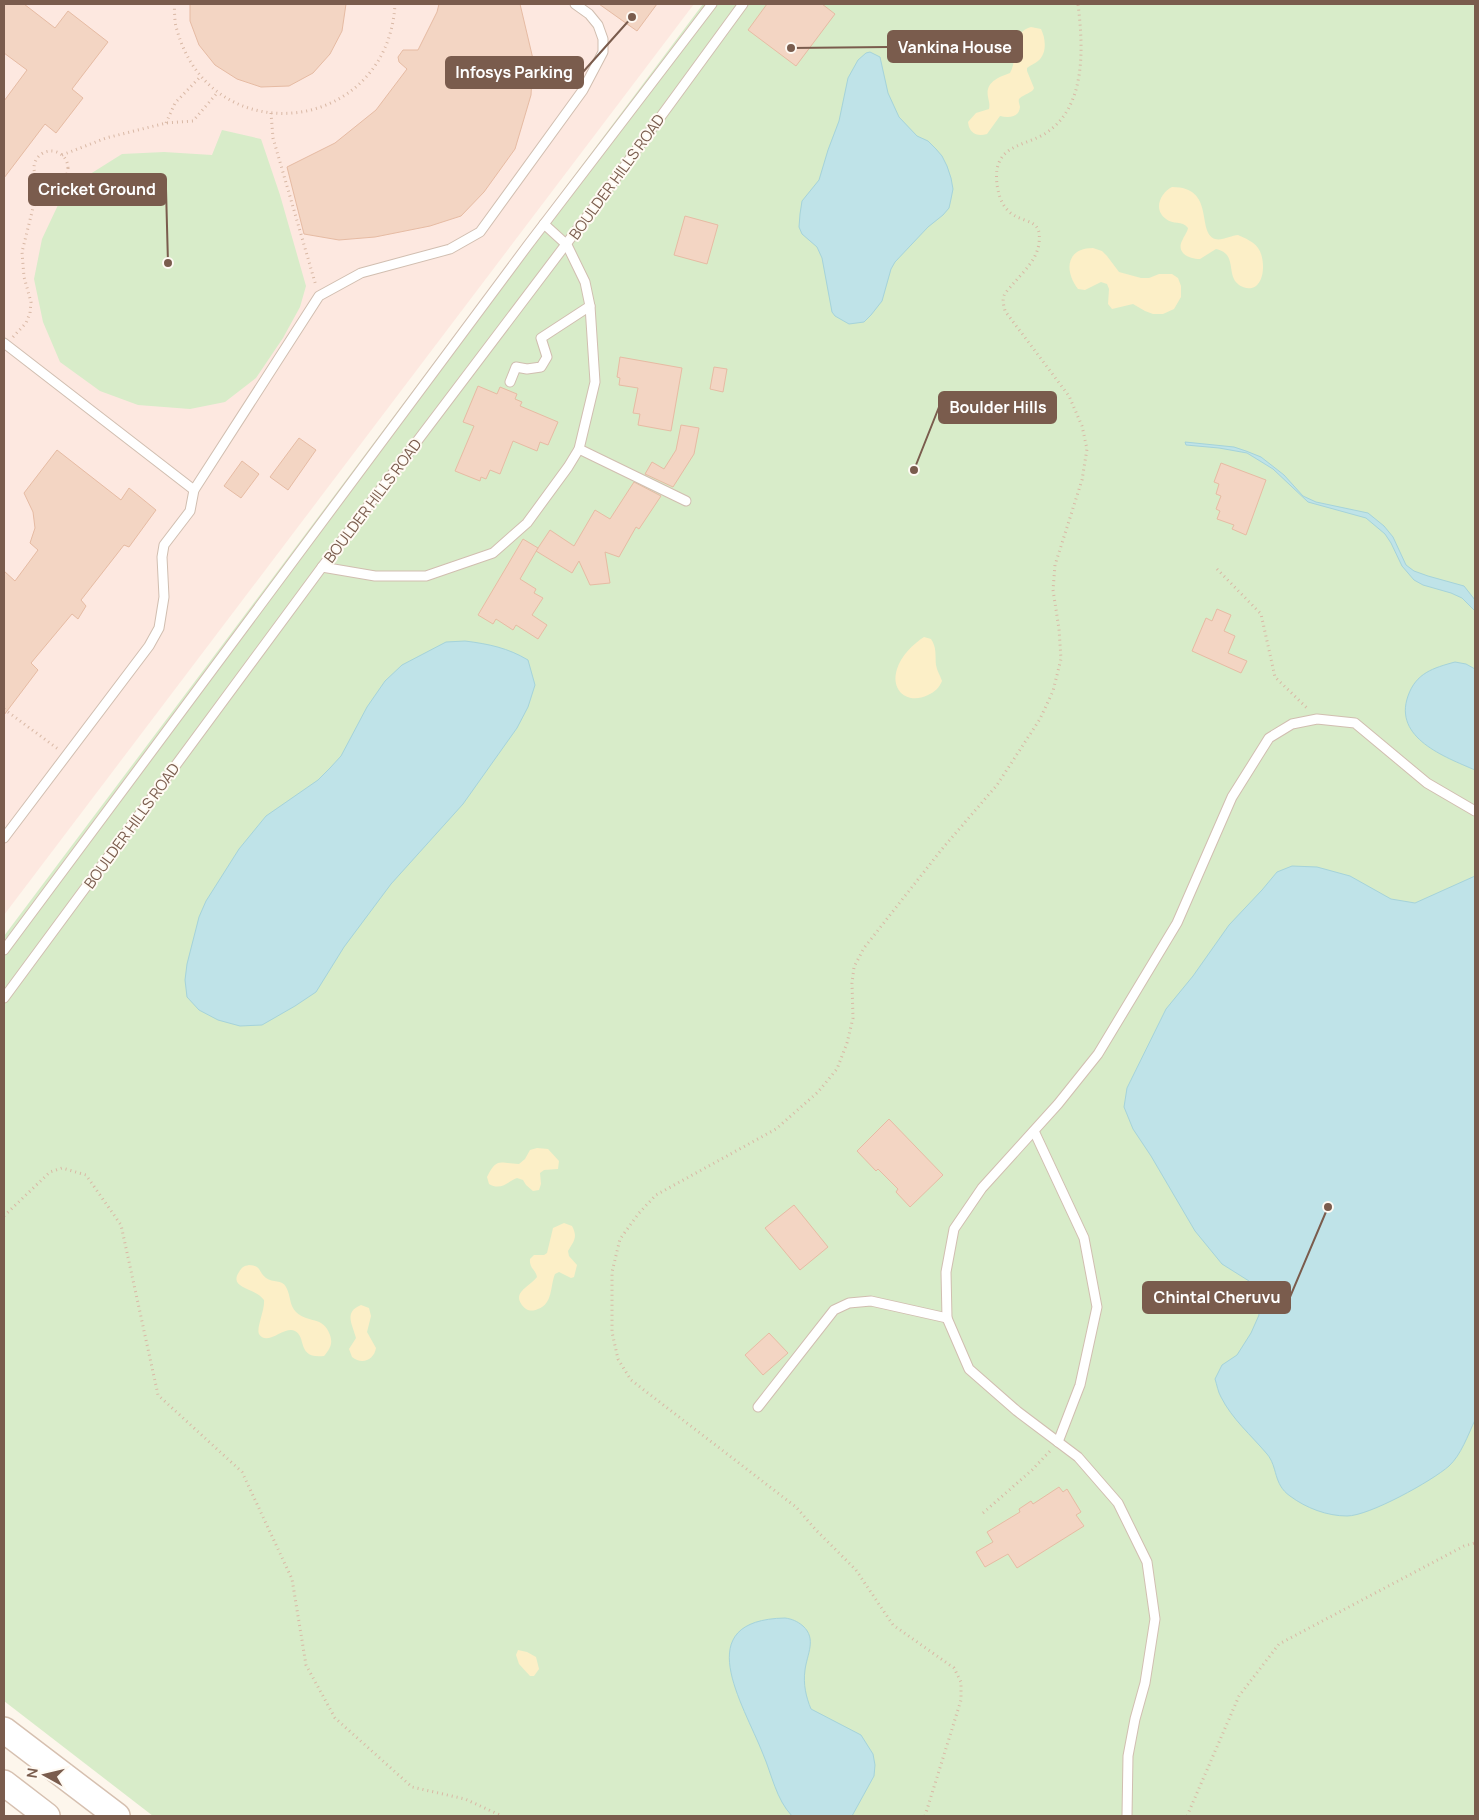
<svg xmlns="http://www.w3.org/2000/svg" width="1479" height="1820" viewBox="0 0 1479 1820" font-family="Manrope,sans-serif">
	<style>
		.commercial { fill: #fde8e0 }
		.green { fill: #d8ecc9 }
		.sand { fill: #fcefc7 }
		.water { fill: #bfe3e8; stroke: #a5d3da }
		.building { fill: #f3d5c3; stroke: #e6bba3 }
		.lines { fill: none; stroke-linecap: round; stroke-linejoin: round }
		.service-casing { stroke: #d1beb0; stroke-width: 11 }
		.secondary-casing { stroke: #d6c0b0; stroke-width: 28 }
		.path { stroke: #d9b8a5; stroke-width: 3; stroke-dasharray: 1 4; stroke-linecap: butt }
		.service { stroke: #fff; stroke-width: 9 }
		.secondary { stroke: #fff; stroke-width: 25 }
		.labels { text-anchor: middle; stroke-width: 4; stroke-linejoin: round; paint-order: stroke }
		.street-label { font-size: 15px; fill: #7a5c4d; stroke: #fffaf3 }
		.leader { fill: none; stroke: #7a5c4d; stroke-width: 2 }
		.callout-dot { fill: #7a5c4d; stroke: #fffaf3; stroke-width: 2 }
		.callout { fill: #7a5c4d; stroke: #7a5c4d; stroke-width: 2 }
		.callout-label { font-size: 16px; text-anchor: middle; font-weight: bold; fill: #fff }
	</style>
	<rect width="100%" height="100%" fill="#fdf6ec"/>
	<!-- commercial -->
	<polygon class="commercial" points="4,4 694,4 4,915"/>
	<!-- green -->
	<g class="green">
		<polygon points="703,4 1475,4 1475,1816 153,1816 4,1701 4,936"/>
		<polygon points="222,130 261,139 280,195 306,286 300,307 283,338 256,378 225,402 190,409 138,405 100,391 60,362 43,322 34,279 42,239 58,205 87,176 122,154 164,152 212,155"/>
	</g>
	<!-- sand -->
	<g class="sand">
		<path d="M1031,27L1041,29C1046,39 1047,54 1038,61C1034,64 1031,65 1027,68V71L1034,88L1033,90C1030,93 1021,96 1019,99C1018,102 1020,105 1020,107C1019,118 1008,118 1000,116L987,134C977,137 969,133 968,122L976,113L989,109C990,104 989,102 988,97C985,82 999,77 1010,73C1019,58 1009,33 1031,27Z"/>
		<path d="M1172,187C1216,187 1196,232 1215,239C1222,241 1232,235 1238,235C1245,238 1254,242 1258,248C1267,260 1265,295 1243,287C1223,279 1240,254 1216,249L1200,259C1188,259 1175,252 1183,239C1185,234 1187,233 1188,228C1182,220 1173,225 1166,219C1153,210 1160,193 1172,187Z"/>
		<path d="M1093,248L1102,251L1107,256L1119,272L1141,278H1149L1159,274H1172L1178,278L1181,286V297L1174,309L1163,314H1153L1145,311L1133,304L1112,309L1108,304L1109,289L1107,284L1101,282L1085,290L1078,289C1064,271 1066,248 1093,248Z"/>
		<path d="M924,637L931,639C937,648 935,655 936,665C937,671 940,675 942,681C939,688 935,692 928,695C908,705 890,691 897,669C901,656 913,644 924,637Z"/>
		<path d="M537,1148L548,1149L559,1161L558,1169L544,1170L540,1173L541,1184L539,1190L533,1191L526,1185L523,1180L517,1178C507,1182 501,1191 489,1184L487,1177C497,1156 501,1164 519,1164L525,1159L530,1150Z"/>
		<path d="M564,1223L572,1226C578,1237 574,1241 568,1251L569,1256L577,1265L574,1277L571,1278L559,1272L555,1274C550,1286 553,1304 538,1309C533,1311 530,1311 526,1309C508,1293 530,1287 537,1277C536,1270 529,1268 530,1259L534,1255H544L547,1253L553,1228Z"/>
		<path d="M249,1265C262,1266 258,1272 266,1278C273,1283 282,1279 286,1287C291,1296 289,1305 296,1312C308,1324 323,1315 330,1335C333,1344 330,1349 324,1356C296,1359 307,1337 295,1331C285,1325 267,1347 259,1334C256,1328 265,1310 264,1300C255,1287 228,1289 239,1272C242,1267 244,1266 249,1265Z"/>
		<path d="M361,1305L369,1308L371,1316L367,1332L376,1348C374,1360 362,1365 352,1357L349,1349L356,1338C353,1325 343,1312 361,1305Z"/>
		<polygon points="518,1650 527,1652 536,1657 539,1669 534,1676 530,1676 519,1664 516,1655"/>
	</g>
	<!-- water -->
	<g class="water">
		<polygon points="870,52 880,57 888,93 899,117 917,136 928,141 936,149 942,156 947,166 951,178 953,189 951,199 949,208 943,215 928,227 895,262 891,269 882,301 871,315 864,322 849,324 835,316 832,312 822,258 817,247 802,234 799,227 800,214 802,201 819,180 828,150 839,121 848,78 858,60 866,53"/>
		<polygon points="1185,442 1234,447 1246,451 1261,457 1284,475 1303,496 1316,502 1368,513 1384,526 1393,537 1406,565 1414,571 1428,576 1464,586 1475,600 1475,611 1462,598 1451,593 1423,585 1414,580 1402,566 1391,543 1385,534 1366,518 1308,502 1273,469 1247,453 1219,448 1186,445"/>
		<path d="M465,641C489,644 508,648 528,660L535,685L528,707L517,728L463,804L391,884L344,947L316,992L295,1006L262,1025L240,1026L218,1020L199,1010L187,997L185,980L187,964L199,917L206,901L239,849L266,816L318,780L330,768L341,756L367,707L385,681L402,665L446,642Z"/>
		<path d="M1455,662L1466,664L1475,669V770C1445,757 1393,738 1408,696C1416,673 1433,668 1455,662Z"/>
		<path d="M1292,866L1317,867L1350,876L1391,899L1415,903L1475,876V1420C1468,1435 1461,1455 1449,1466C1432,1481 1369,1516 1347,1516C1327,1516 1306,1508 1290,1496C1273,1484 1278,1467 1267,1454C1251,1435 1232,1419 1221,1397C1218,1392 1217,1385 1215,1379L1222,1365L1237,1355L1251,1333L1259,1315L1256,1294L1249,1281L1222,1264L1195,1231L1151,1156L1133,1129L1124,1107L1127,1088L1166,1009L1193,976L1229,925L1262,890L1277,872Z"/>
		<path d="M785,1618C792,1619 797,1621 803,1626C817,1639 807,1654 805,1670C803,1684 806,1697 811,1709L861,1735L873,1754L875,1765L874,1776L852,1816H792C776,1799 772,1775 763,1754C743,1703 688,1620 785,1618Z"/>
	</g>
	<!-- building -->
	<g class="building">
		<polygon points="4,4 24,4 55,28 68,11 108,42 72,89 83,98 56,133 45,124 4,178 4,101 27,70 4,53"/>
		<polygon points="190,4 346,4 342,31 330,54 313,73 289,86 261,87 237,79 215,65 199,45 190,21"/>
		<polygon points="439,4 520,4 533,59 531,95 515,149 484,192 461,216 430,226 375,237 339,240 304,234 287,167 335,143 376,110 407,69 399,62 398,57 403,50 418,50 437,12"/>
		<polygon points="599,4 657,4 637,31"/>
		<polygon points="767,4 822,4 835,14 796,66 748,30"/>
		<polygon points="685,216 718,225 707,264 674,255"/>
		<polygon points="620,357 682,368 671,431 638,425 640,414 633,413 638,388 619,385 620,378 617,377"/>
		<polygon points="714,367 727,369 723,392 710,389"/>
		<polygon points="478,386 497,394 500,387 517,394 515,399 522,402 520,406 558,422 548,445 540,442 537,451 513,441 500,474 490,470 486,479 481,477 480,481 455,471 474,426 463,422"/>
		<polygon points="681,425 699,428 694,454 673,487 645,474 652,462 664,469 676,450"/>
		<polygon points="299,438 316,450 288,490 270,477"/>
		<polygon points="57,450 121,500 129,488 156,510 129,547 124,545 81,600 86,606 78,619 72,614 31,663 38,670 4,715 4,571 15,581 38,550 30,543 35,528 33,512 24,493"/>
		<polygon points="242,461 259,474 241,498 224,486"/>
		<polygon points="1221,463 1266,480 1246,535 1232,529 1234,525 1217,519 1220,511 1216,509 1221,496 1216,494 1219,484 1214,482"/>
		<polygon points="634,482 661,496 639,529 636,527 619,557 605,552 610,583 590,585 579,561 572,573 536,551 550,530 574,546 595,510 610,519"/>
		<polygon points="523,539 538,548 520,579 536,589 534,593 543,598 532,615 547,625 538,639 516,625 513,630 496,619 493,624 478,615"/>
		<polygon points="1217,609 1231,615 1224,631 1235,636 1228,653 1247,661 1241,673 1192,651 1206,618 1212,621"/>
		<polygon points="889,1119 943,1175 910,1207 896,1192 898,1189 878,1169 876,1171 857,1151"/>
		<polygon points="794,1205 828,1247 800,1270 765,1228"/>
		<polygon points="769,1333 788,1353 763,1375 745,1355"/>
		<polygon points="1059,1487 1063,1492 1067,1489 1081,1512 1076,1515 1084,1526 1017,1568 1008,1554 985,1567 976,1552 993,1542 987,1532 1020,1512 1019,1509 1031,1501 1033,1504"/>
	</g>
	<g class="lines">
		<!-- service casing -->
		<g class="service-casing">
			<g id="service">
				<polyline points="4,343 194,490"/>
				<polyline points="510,382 516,367 527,369 541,367 547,357 541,338 590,306"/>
				<polyline points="579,449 686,501"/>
				<polyline points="322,567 375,576 426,576 493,553 527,523 568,467 579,449 595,382 590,306 585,282 567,245 544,224"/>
				<polyline points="4,838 149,646 159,628 164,597 162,557 164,545 190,511 194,490 319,296 361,273 450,249 480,232 583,90 603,52 603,39 598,25 589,14 575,4"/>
				<polyline points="4,950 528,245 712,4"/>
				<polyline points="4,998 322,567 610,186 743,4"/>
				<polyline points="1034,1131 1084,1238 1097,1307 1080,1385 1058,1442"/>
				<polyline points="758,1407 834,1310 849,1303 871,1301 947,1318"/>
				<polyline points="1127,1816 1128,1756 1135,1719 1145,1683 1155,1619 1147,1562 1118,1503 1078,1457 1017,1411 969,1369 947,1318 946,1272 954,1229 982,1188 1058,1104 1098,1054 1177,923 1232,797 1269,738 1292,724 1317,719 1355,723 1427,783 1475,811"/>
			</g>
		</g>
		<!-- secondary casing -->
		<g class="secondary-casing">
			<g id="secondary">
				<polyline points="4,1730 117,1816"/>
				<polyline points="4,1783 47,1816"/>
			</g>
		</g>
		<!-- path -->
		<g class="path">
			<path d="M174,4C175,12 174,22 177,30C212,155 388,134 395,4"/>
			<polyline points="271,113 273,138 316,286"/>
			<polyline points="166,123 175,103 201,76"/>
			<circle cx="51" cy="168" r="17"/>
			<polyline points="62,155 106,138 166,123 193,121 218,92"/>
			<polyline points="13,337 26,323 30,313 31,302 24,277 22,252 33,208 44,183"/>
			<polyline points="1217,569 1261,614 1275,677 1308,709"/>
			<polyline points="4,709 58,749"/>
			<polyline points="4,1216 50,1172 62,1168 86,1175 121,1225 158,1395 242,1472 292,1579 306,1665 335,1718 412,1787 465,1799 502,1816"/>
			<polyline points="983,1513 1032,1470 1050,1451"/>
			<path d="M925,1816L961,1700V1682L954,1668L893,1625L856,1570L816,1530L796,1507L631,1380L618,1359L612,1332V1272L620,1239L639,1213L656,1195L776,1129L818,1092L837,1069L847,1043L853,1018L852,983L854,967L864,948L942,849L997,785L1040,719L1053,691L1061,659L1059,629L1053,590L1055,565L1082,480L1087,449L1082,426L1069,396L1005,311C1004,306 1002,301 1004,296C1005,292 1010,288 1013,284C1023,272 1037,260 1039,243C1042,219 1027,224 1012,214C999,205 995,184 997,169C1002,144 1028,145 1046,133C1087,106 1083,46 1078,4"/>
			<polyline points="1187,1816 1239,1696 1279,1644 1464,1546 1475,1543"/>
		</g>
		<!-- service -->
		<use href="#service" class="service"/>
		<!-- secondary -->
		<use href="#secondary" class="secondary"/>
	</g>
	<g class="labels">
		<!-- street labels -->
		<g class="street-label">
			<text transform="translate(617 177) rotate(-54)" y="5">BOULDER HILLS ROAD</text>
			<text transform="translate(373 501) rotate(-53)" y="5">BOULDER HILLS ROAD</text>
			<text transform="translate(132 826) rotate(-54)" y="5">BOULDER HILLS ROAD</text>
		</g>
	</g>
	<!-- callouts -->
	<path class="leader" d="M791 48L888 47M632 17L583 72M168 263L166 189M914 470L939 407M1328 1207L1290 1297"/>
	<g class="callout-dot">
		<circle cx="791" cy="48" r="5"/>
		<circle cx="632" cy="17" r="5"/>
		<circle cx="168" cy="263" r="5"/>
		<circle cx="914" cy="470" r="5"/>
		<circle cx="1328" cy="1207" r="5"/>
	</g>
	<g class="callout">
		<rect x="888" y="31" width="134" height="31" rx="5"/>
		<rect x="446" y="57" width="137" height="31" rx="5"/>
		<rect x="29" y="174" width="137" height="31" rx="5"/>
		<rect x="939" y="392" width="117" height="31" rx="5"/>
		<rect x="1143" y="1282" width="147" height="31" rx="5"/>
	</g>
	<g class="callout-label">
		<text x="955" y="53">Vankina House</text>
		<text x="514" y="78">Infosys Parking</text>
		<text x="97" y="195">Cricket Ground</text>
		<text x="998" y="413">Boulder Hills</text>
		<text x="1217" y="1303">Chintal Cheruvu</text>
	</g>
	<!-- border -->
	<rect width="1479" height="1820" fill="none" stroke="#7a5c4d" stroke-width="10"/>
	<!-- north arrow -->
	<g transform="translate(45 1775) rotate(278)" stroke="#fffaf3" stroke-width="4" paint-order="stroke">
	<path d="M0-4L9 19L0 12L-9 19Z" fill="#7a5c4d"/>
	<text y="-8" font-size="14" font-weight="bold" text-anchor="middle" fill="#7a5c4d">N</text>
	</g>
</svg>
